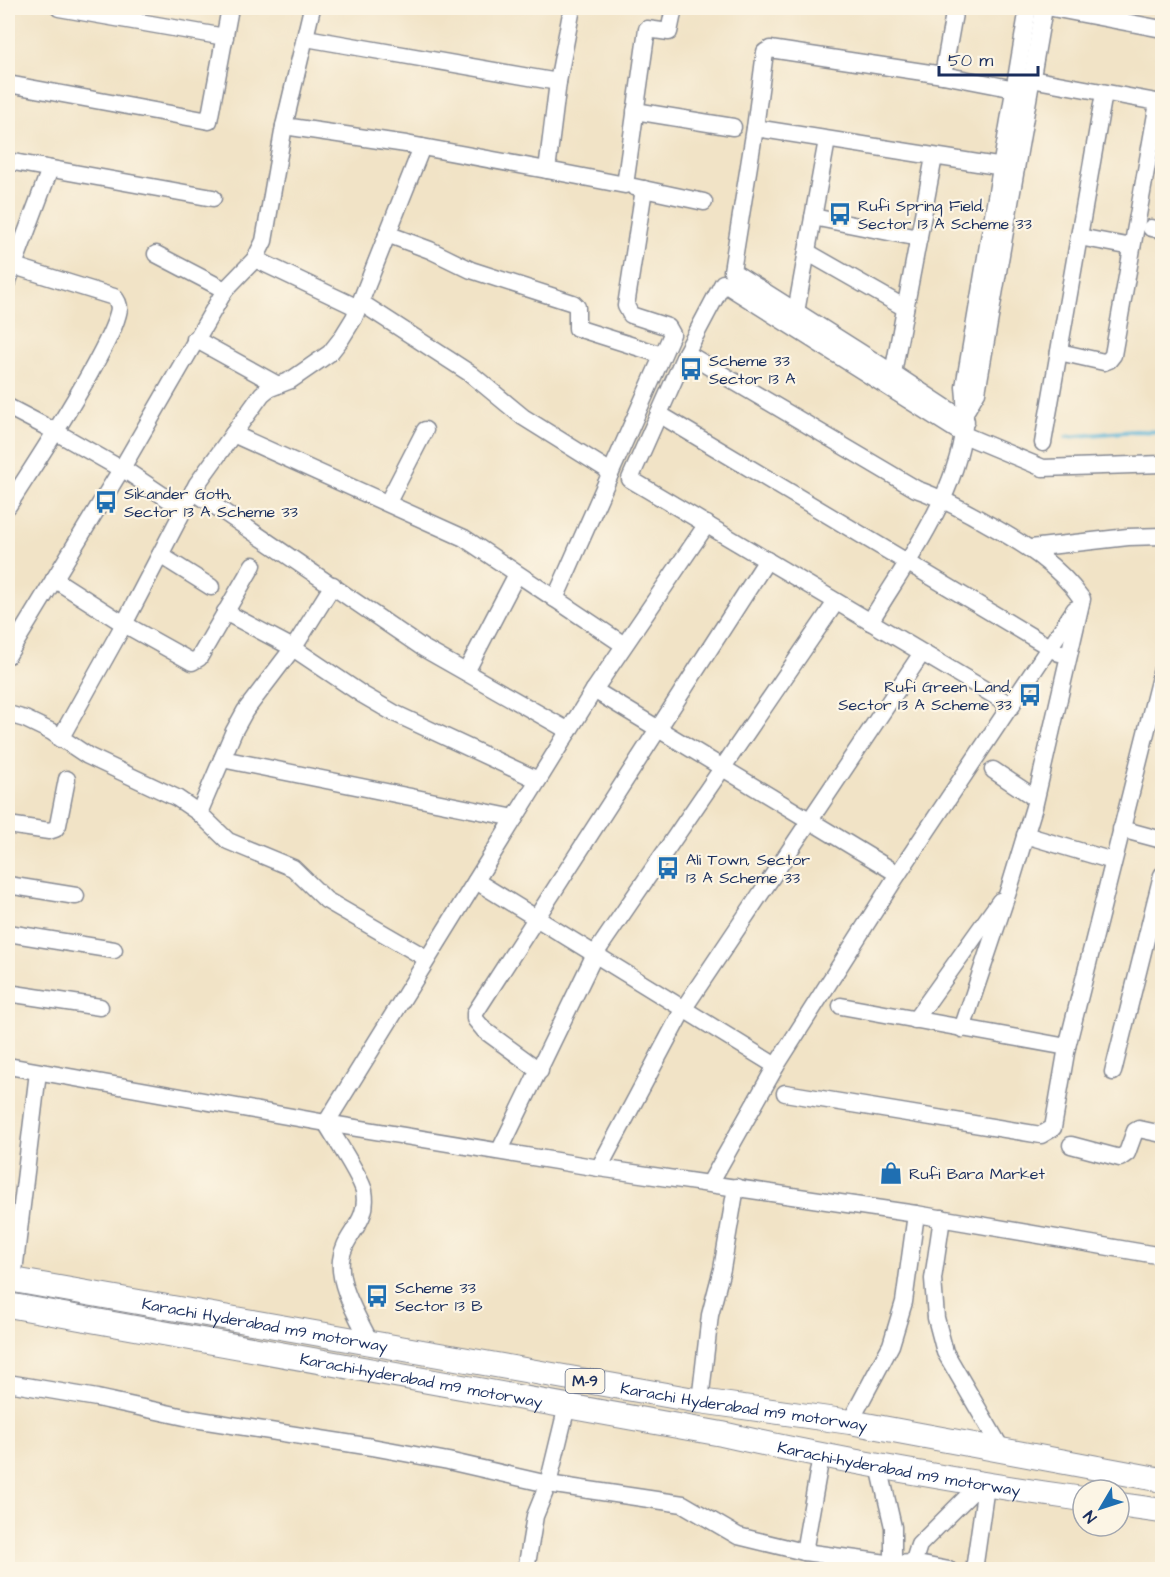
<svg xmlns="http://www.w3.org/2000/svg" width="1170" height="1577" viewBox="0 0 1170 1577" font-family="'Architects Daughter',sans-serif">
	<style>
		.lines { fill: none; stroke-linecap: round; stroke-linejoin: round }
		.stream { stroke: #59b4d7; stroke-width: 4 }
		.minor-casing { stroke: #868992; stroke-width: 19 }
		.highway-casing { stroke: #868992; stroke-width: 26 }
		.minor { stroke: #fff; stroke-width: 16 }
		.highway { stroke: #fff; stroke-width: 24 }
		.labels { text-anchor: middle; stroke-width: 4.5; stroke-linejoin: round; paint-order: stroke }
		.shield { fill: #fcf5e5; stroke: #5e6a86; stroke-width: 1.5 }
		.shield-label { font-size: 15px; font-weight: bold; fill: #1b2f5e }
		.poi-label { font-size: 16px; fill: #1b2f5e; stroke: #fcf5e5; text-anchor: start }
		.street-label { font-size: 16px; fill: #1b2f5e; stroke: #fcf5e5 }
	</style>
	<rect width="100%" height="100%" fill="#fcf5e5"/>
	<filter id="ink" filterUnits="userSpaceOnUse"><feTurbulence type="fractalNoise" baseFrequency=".0167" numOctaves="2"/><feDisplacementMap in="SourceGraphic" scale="12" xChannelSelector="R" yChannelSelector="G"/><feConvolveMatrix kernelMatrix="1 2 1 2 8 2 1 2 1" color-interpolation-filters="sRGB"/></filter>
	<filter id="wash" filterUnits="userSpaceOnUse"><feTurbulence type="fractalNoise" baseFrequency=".008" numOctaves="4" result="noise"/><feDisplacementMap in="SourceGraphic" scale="24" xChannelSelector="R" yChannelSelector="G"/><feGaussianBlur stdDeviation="1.35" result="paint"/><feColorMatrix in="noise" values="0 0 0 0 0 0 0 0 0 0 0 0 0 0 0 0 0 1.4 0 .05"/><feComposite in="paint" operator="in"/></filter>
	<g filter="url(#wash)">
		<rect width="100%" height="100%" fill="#f1e3c6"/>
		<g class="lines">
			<!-- stream -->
			<polyline class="stream" points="1066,437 1135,431 1162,432"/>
		</g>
	</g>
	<g filter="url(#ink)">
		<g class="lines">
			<!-- minor casing -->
			<g class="minor-casing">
				<g id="minor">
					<polyline points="59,8 225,37"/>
					<polyline points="312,8 284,126 406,144 547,170 558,82 572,8"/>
					<polyline points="1052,8 1162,29"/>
					<polyline points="306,38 558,82"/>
					<polyline points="943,75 955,8"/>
					<polyline points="1031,79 1162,103"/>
					<polyline points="8,84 209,121 230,8"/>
					<polyline points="635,111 733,127"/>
					<polyline points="755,128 765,52 770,49 943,75 1025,91"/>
					<polyline points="934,157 893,373 732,271 755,128 1016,169"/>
					<polyline points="8,161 213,198"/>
					<polyline points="547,170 625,185 647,29 669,32 674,8"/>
					<polyline points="634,187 704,202"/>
					<polyline points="813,217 919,238"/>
					<polyline points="1151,228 1162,230"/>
					<polyline points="387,234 430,250 471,270 573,303 577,307 577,328 662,355"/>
					<polyline points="1079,237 1132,247"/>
					<polyline points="807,252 905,308"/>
					<polyline points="156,254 225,290"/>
					<polyline points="255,259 358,308"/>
					<polyline points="8,281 50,169"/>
					<polyline points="360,302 471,374 523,417 611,472"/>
					<polyline points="796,312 827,140"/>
					<polyline points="195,339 278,385"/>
					<polyline points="1059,352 1104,362 1109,360 1113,355 1158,103"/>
					<path d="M686,353L916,489C942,498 964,510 988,524C1024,544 1057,564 1082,599L1034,807L1010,886L962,1029"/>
					<polyline points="893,373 966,421"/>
					<polyline points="8,407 56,432 121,469"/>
					<polyline points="967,409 977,392 1044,8"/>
					<polyline points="659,414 1059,653"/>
					<polyline points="233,434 464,538 624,645"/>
					<polyline points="1043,443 1104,93"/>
					<polyline points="122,468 183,509"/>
					<polyline points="193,491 423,648 569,731"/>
					<polyline points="388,502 425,430"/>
					<path d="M8,506C38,459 69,413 95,364C103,349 116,326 119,309C119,304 118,301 114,297L14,266"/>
					<polyline points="1031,548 1128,537 1162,536"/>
					<polyline points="160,555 211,587"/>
					<polyline points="54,579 124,624 192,662 199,658 253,565"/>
					<polyline points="555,599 672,334 668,327 631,315 626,306 644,189"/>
					<polyline points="225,612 293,648 363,695 394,713 538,780"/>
					<path d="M870,622C912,552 975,473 964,387L1028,8"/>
					<polyline points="8,655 122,468 225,290 255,259 264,241 284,126"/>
					<polyline points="466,672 517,574"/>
					<polyline points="594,690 898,874"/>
					<polyline points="1012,706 630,479 686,353 723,283 964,435 1043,468 1162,464"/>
					<polyline points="8,714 25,719 52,732 88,756 177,798 199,813 228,841 293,868 326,900 426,958"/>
					<polyline points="60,739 124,624 197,484 262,394 268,389 291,380 330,353 341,339 354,318 422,147"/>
					<polyline points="222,759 515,818"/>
					<polyline points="993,770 1035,798"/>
					<polyline points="199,813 234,731 245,711 296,644 333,585"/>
					<polyline points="8,825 49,831 55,829 58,825 67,779"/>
					<polyline points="1121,829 1162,840"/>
					<polyline points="1025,835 1113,861"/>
					<polyline points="476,881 776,1066"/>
					<polyline points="8,885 76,896"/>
					<polyline points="8,933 114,950"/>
					<polyline points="8,993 100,1007"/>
					<polyline points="841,1006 1067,1047"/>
					<polyline points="915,1020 1000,901"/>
					<polyline points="8,1066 326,1123 599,1168 916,1214 1162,1256"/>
					<polyline points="540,1071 484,1030 475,1019 475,1013 767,560"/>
					<polyline points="1113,1072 1162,875"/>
					<polyline points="785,1093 1041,1135 1053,1128 1067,1047 1162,669"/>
					<polyline points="1071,1145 1120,1158 1127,1153 1135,1131 1139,1129 1162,1134"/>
					<polyline points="500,1150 595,954 836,602"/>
					<polyline points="599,1168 684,1008 922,653"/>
					<polyline points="710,1183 776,1066 898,874 1075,609"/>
					<polyline points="942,1218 933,1279 936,1318 945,1352 1002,1450"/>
					<polyline points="13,1280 38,1072"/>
					<path d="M370,1342C359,1319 338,1286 341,1260C344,1233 370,1223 364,1191C361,1177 335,1138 326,1123L594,690L707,524"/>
					<polyline points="8,1383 97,1398 194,1419 372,1447 448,1461 548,1484 683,1504 738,1536 804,1552 894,1564 912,1563 949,1570"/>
					<polyline points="700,1401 710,1315 722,1269 736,1187"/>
					<polyline points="850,1422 891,1345 904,1302 916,1214"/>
					<polyline points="879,1466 893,1527 893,1570"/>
					<polyline points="804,1552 821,1456"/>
					<polyline points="526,1570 535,1516 548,1484 567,1406"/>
					<polyline points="911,1570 919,1545 979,1485"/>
					<polyline points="974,1570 986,1486"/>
				</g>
			</g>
			<!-- highway casing -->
			<g class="highway-casing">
				<g id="highway">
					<path id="s1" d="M8,1279L700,1401L850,1422L1162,1480"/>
					<path id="s2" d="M8,1305L722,1434C841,1461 962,1482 1083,1499"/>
					<polyline points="1119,1505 1162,1511"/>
				</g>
			</g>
			<!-- minor -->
			<use href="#minor" class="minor"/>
			<!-- highway -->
			<use href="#highway" class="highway"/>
		</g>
	</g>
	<!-- icons -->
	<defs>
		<g id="bus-bare" transform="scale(1.8)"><path d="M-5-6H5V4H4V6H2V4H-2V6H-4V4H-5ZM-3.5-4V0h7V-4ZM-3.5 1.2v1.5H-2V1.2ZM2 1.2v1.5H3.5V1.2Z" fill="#1f6fb2" stroke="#fcf5e5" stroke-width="2.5" paint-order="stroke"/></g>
		<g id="shop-bare" transform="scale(1.8)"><path d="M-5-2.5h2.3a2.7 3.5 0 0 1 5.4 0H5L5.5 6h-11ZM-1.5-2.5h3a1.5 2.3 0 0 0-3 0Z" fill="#1f6fb2" stroke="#fcf5e5" stroke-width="2.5" paint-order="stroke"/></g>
	</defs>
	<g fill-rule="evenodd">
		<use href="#bus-bare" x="840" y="214"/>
		<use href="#bus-bare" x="691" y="369"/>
		<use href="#bus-bare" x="106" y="502"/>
		<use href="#bus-bare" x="1030" y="695"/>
		<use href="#bus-bare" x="668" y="868"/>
		<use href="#shop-bare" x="891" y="1173"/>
		<use href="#bus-bare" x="377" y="1296"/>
	</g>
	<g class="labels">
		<!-- shield labels -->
		<rect class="shield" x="565.5" y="1369" width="39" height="24" rx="4.5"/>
		<g class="shield-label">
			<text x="585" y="1386">M-9</text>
		</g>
		<!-- poi labels -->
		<g class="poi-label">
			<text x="858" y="211">Rufi Spring Field,<tspan x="858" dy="18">Sector 13 A Scheme 33</tspan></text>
			<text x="709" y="366">Scheme 33<tspan x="709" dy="18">Sector 13 A</tspan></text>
			<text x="124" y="499">Sikander Goth,<tspan x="124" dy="18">Sector 13 A Scheme 33</tspan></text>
			<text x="1012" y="692" text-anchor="end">Rufi Green Land,<tspan x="1012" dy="18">Sector 13 A Scheme 33</tspan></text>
			<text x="686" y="865">Ali Town, Sector<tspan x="686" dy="18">13 A Scheme 33</tspan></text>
			<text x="909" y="1179">Rufi Bara Market</text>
			<text x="395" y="1293">Scheme 33<tspan x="395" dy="18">Sector 13 B</tspan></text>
		</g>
		<!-- street labels -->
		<g class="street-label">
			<text dy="6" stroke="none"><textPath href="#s1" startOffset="261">Karachi Hyderabad m9 motorway</textPath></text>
			<text dy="6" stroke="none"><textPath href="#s2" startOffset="420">Karachi-hyderabad m9 motorway</textPath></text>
			<text dy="6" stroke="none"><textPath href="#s1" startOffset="747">Karachi Hyderabad m9 motorway</textPath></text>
			<text dy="6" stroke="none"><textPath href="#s2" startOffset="906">Karachi-hyderabad m9 motorway</textPath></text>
		</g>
	</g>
	<!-- margin -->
	<rect width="1170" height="1577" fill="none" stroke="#fcf5e5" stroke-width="30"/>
	<!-- north arrow -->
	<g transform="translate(1101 1508) rotate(231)"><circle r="28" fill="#fcf5e5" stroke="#a2a6af" stroke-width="1.5"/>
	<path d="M0-4.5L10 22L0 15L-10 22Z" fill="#1f6fb2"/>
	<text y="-9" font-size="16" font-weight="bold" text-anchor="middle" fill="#1b2f5e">N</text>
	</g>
	<!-- scale -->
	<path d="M939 66v9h99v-9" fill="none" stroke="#1b2f5e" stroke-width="3"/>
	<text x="948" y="66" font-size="18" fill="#1b2f5e" stroke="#fcf5e5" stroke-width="4.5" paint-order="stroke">50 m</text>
</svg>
